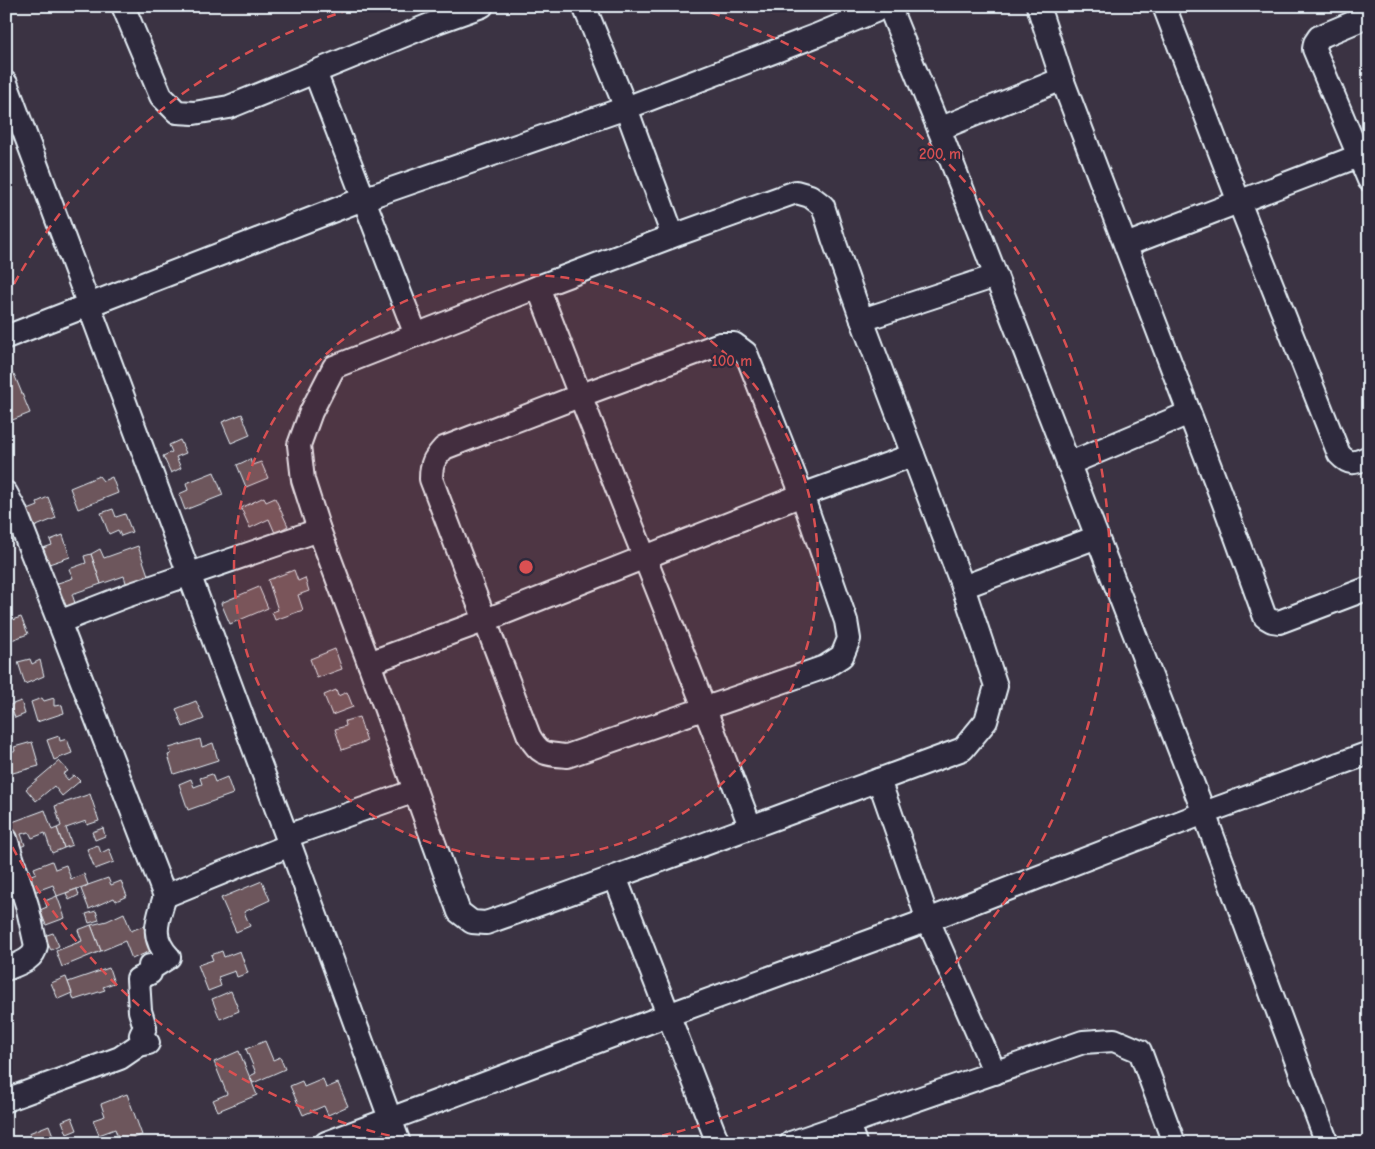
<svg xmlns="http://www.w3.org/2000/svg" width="1375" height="1149" viewBox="0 0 1375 1149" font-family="'Comic Neue',sans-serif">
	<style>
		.building { fill: #6d575c; stroke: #e8f1f8 }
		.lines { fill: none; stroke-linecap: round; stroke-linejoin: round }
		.minor-casing { stroke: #e8f1f8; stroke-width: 26 }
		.minor { stroke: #2f2a3d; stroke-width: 22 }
		.ring { fill: none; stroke: #da5052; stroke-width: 2.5; stroke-dasharray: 9 6 }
		.centre { fill: #da5052; stroke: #2f2a3d; stroke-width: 2.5 }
		.ring-label { font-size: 15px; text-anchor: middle; font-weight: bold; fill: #da5052; stroke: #2f2a3d; stroke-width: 4.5; stroke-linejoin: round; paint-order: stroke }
	</style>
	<rect width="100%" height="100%" fill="#3b3343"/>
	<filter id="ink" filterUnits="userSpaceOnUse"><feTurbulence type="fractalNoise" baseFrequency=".02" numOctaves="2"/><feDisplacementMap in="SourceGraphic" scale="10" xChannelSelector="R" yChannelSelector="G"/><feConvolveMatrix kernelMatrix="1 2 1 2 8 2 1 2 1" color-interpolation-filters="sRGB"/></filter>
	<g filter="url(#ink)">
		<!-- building -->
		<g class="building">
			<polygon points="14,374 30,413 10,421 6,412 6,377"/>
			<polygon points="242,414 250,435 231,443 222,422"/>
			<polygon points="180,440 186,453 176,457 181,468 171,473 163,456 172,452 169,445"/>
			<polygon points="250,459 252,465 261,462 268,478 246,487 237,465"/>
			<polygon points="214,472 223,495 185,510 179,494 188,490 186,483"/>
			<polygon points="99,476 103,481 112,477 118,493 78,509 70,488"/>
			<polygon points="48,497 56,518 34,527 28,510 38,506 37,502"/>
			<polygon points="264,497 266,502 275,498 288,526 275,533 269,519 250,528 241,508"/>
			<polygon points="113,509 116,517 125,514 132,532 121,536 118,530 109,534 101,513"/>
			<polygon points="63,535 70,557 49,564 43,548 52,545 50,540"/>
			<polygon points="138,546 150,581 128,589 124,576 101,584 91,554 100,549 104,558"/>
			<polygon points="91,554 101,584 72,594 77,609 66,613 55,584 73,578 69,569 86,563 84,556"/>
			<polygon points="294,570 298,581 305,578 309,591 298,595 303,610 275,620 272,612 278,610 268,580"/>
			<polygon points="259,587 268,608 230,624 221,603"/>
			<polygon points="21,617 28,634 6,642 6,619 9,618 12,620"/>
			<polygon points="335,649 342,669 317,678 310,659"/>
			<polygon points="30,659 32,664 40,660 44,676 25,684 18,662"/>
			<polygon points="336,690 338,696 347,692 353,707 332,715 324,695"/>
			<polygon points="42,698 44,701 54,698 54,706 62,705 64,713 37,722 31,702"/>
			<polygon points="21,701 25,714 15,718 10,705"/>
			<polygon points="196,701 204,719 183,727 176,709"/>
			<polygon points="359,717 367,741 342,750 335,729 346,726 345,721"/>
			<polygon points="59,736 60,741 67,739 72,753 54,760 47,740"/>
			<polygon points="200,739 202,747 213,743 218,760 174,774 168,755 171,754 169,748"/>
			<polygon points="32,742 39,766 9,774 6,765 6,754 15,751 14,747"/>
			<polygon points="59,761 68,771 63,774 68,780 74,775 80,781 62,796 54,786 36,801 26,789"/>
			<polygon points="212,774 215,782 227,777 233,794 188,810 179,784 191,779 194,787 202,784 200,778"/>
			<polygon points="90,794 99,821 87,825 86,821 66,828 72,845 64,848 57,828 61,826 55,806"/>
			<polygon points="45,810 52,830 57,828 64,848 52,853 45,833 32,838 29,832 21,834 25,845 16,849 7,824"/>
			<polygon points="103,828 105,836 95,840 92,832"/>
			<polygon points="98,845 101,853 109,849 114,862 95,869 87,849"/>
			<polygon points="52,861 55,869 66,865 71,879 84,874 88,885 57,896 53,885 34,892 29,876 36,873 34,868"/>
			<polygon points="108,878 111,885 121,881 127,896 116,901 114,898 89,909 81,889 88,885"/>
			<polygon points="262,881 270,900 244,912 250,926 236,932 221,898"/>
			<polygon points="77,889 79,895 69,900 66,893"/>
			<polygon points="57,896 65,918 46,925 40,910 47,907 45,901"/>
			<polygon points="96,911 99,920 89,923 86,914"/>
			<polygon points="124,913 131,931 143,926 153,950 132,959 125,941 101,951 91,925 107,921"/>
			<polygon points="91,925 101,951 62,967 56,951 82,941 78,930"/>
			<polygon points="53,933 59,946 51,950 44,936"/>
			<polygon points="222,951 224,957 240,951 248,973 237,977 235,971 218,977 221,986 208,991 198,965 213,960 211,955"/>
			<polygon points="109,968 114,983 103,987 105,990 74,1000 68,982"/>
			<polygon points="66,977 72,993 58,999 51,983"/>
			<polygon points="231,991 239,1011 220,1019 212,999"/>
			<polygon points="265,1041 273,1060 280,1057 285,1069 253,1083 250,1076 256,1073 246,1049"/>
			<polygon points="239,1051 257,1095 218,1111 213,1100 227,1094 214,1062"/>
			<polygon points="323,1079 326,1088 338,1083 348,1106 328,1115 324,1106 303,1115 290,1086 302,1081 304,1087"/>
			<polygon points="127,1094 142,1135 120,1143 115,1129 99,1135 93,1120 105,1116 101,1104"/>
			<polygon points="72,1117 77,1130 67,1134 62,1121"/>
			<polygon points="49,1125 56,1143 33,1143 29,1133"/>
		</g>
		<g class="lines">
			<!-- minor casing -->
			<g class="minor-casing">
				<g id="minor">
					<polyline points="123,6 161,96 177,112 194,113 229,107 437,22 482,6"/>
					<path d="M584,6L626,108L673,236L538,287L334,367L311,412L299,445L303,480L319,530L369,663L459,912L472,922L486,923C646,867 804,807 963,749L986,721L996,686L963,587L862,320L833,238L823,206L810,196L796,192L673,236"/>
					<polyline points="889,6 939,129 1204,813 1327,1143"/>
					<polyline points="1038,6 1062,79 1223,501 1265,617 1272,621 1279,622 1369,588"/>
					<path d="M1164,6L1239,202L1339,454C1350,466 1355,463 1369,457"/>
					<polyline points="1369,16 1319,37 1315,43 1314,49 1369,180"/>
					<polyline points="315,72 416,335"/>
					<polyline points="6,83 290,845 399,1143"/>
					<polyline points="939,129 1062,79"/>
					<polyline points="1126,245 1369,152"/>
					<path d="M538,287C607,468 682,646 750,826"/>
					<polyline points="862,320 996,276"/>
					<polyline points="6,337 363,199 626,108 815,36 875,11 882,6"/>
					<path d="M720,344H734L746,353L802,495L846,621L849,639L842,656L825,667L567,756C545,754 540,755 529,736L431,479C431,463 434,459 444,448L579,396Z"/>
					<polyline points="1068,464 1189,413"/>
					<polyline points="6,493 15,510 59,622 126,596 319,530"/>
					<polyline points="963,587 1097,537"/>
					<polyline points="369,663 486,620 802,495 913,455"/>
					<polyline points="879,780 928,920 995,1073"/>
					<polyline points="287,836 415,791"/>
					<path d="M6,839L27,905L36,946C34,960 18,964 6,969"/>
					<polyline points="615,877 718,1143"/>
					<polyline points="165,896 290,845"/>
					<path d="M6,1100L120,1058L139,1045L148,1043L141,1035L145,1027L140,1011L138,979L150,973V966H155L169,957C149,936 158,920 165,896L59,622"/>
					<polyline points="848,1124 855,1143"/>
					<polyline points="326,1143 668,1015 928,920 1204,813 1369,753"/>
					<polyline points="791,1143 1083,1042 1114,1040 1140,1051 1174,1143"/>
				</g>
			</g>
			<!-- minor -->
			<use href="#minor" class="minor"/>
		</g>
	</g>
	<!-- distance rings -->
	<circle cx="526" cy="567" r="292" fill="#da5052" fill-opacity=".12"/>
	<g class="ring">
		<circle cx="526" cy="567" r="292"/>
		<path d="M419 1142A585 585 0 0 1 7 837M7 297A585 585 0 0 1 355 8M697 8A585 585 0 0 1 633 1142"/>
	</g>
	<circle cx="526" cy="567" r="8" class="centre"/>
	<g class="ring-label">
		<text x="940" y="159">200 m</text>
		<text x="732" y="366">100 m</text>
	</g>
	<!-- margin -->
	<rect width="1375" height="1149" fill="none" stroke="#2f2a3d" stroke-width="25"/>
	<rect x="12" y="12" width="1350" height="1124" fill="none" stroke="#e8f1f8" stroke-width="2" filter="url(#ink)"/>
</svg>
